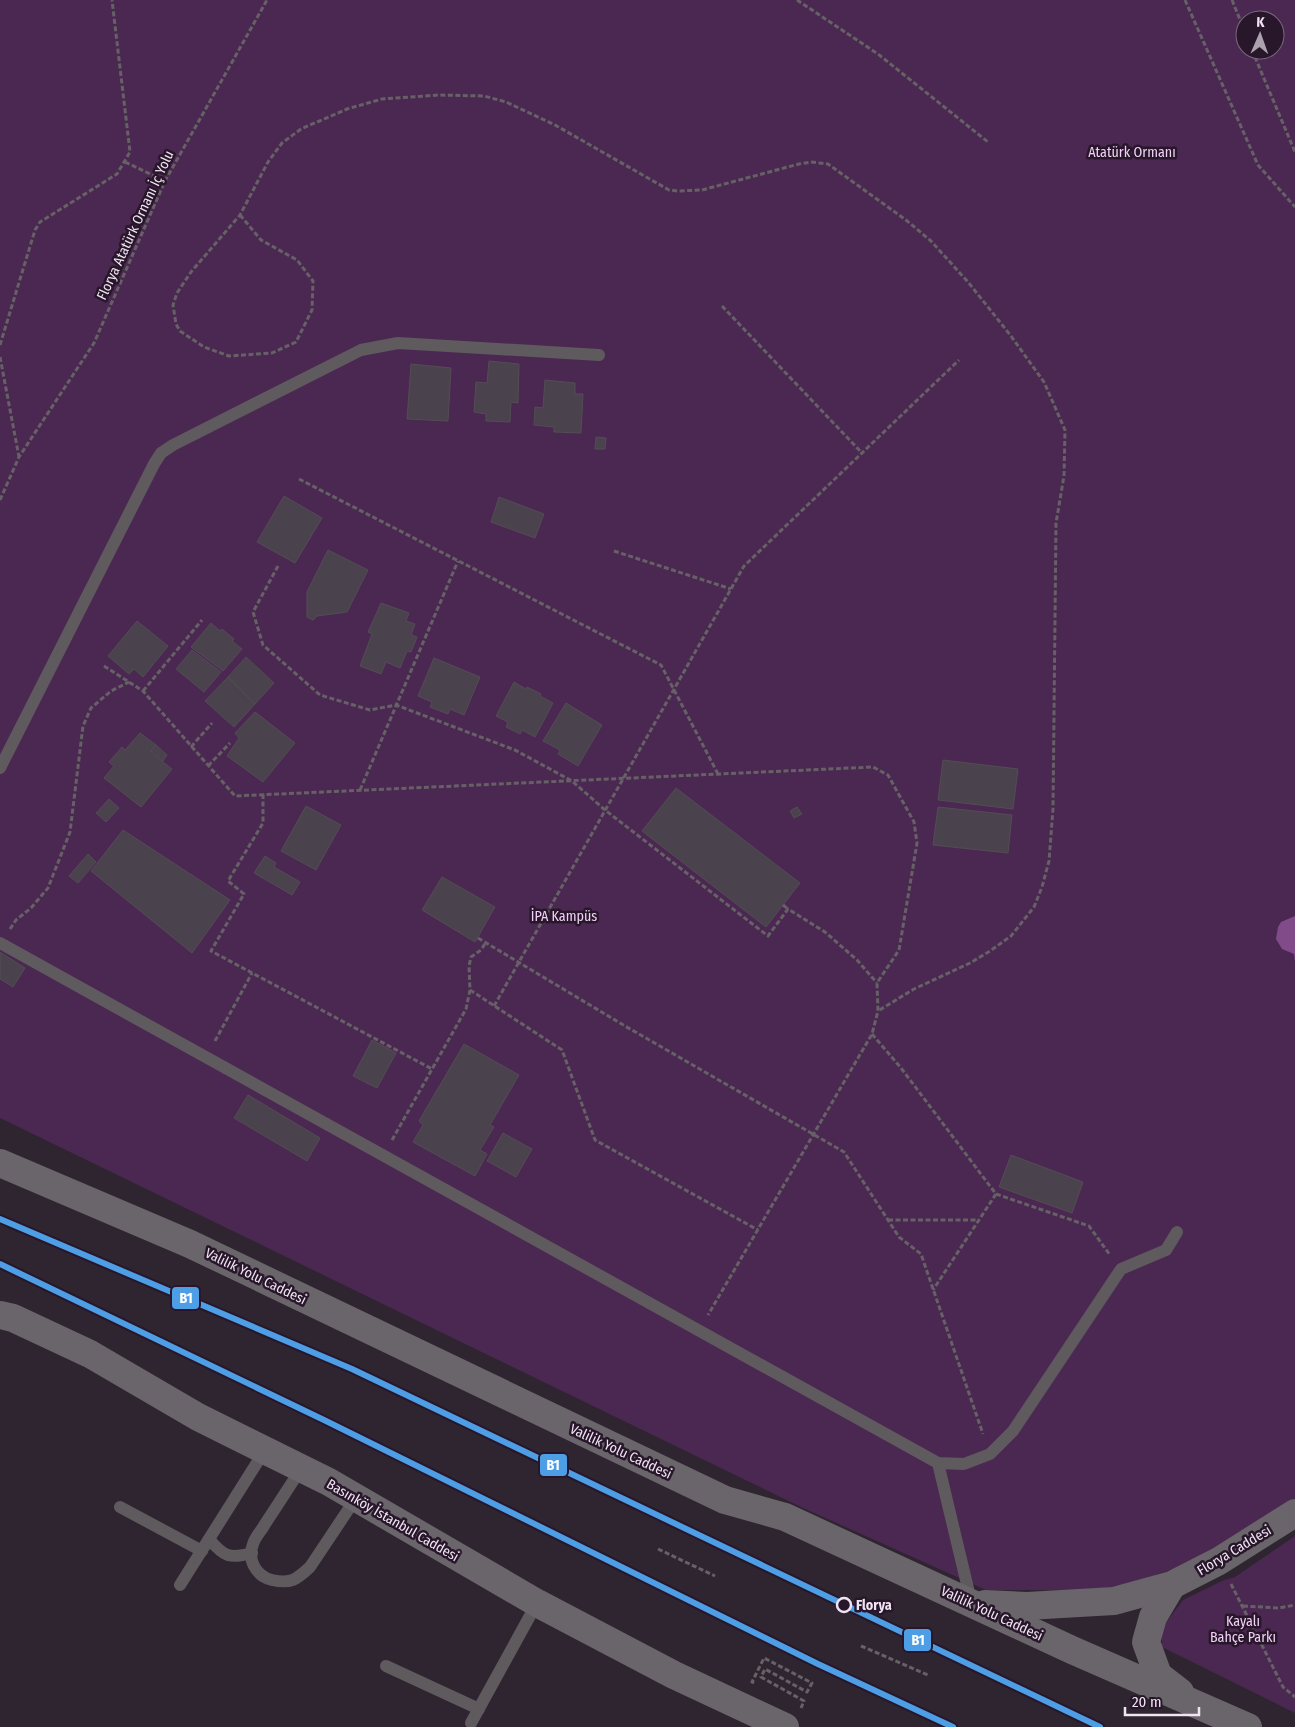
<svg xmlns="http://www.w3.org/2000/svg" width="1295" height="1727" viewBox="0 0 1295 1727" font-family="'Fira Sans Condensed',sans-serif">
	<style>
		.green { fill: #4b2851; fill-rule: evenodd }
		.water { fill: #804b88 }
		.building { fill: #4a424c; stroke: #544c56 }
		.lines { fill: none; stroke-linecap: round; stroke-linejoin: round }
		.path { stroke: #666166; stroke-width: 3; stroke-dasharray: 5 2.5; stroke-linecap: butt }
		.lane { stroke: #5e5a5e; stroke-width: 12 }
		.secondary { stroke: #6a656a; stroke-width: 28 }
		.rail-1-casing { stroke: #28162b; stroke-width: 10 }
		.rail-1 { stroke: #4d9ee5; stroke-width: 6 }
		.stop-dot { fill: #28162b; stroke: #f0e4f2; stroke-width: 2.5 }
		.labels { text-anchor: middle; stroke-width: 5; stroke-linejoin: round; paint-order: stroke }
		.park-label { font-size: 14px; fill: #f1d1f6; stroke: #28162b }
		.street-label { font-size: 14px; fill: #f0e4f2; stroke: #28162b }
		.stop-label { font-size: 14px; font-weight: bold; fill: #f0e4f2; stroke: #28162b; text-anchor: start }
		.line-badge { stroke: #28162b; stroke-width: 2 }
		.badge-label { font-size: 14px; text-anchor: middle; font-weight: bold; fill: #fff }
	</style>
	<rect width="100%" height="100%" fill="#2e2530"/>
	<!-- green -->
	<g class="green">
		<path d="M0,0H1295V1498L1204,1558L1114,1590H986L801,1507L0,1118ZM1245,20H1275V50H1245Z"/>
		<polygon points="1295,1536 1295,1713 1162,1647 1162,1628 1183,1600 1224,1580 1235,1577"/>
	</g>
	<!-- water -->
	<polygon class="water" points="1295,916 1295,962 1294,954 1282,949 1276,939 1278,927 1281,922"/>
	<!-- building -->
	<g class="building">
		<polygon points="489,361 519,364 518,403 511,402 510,422 486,421 486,414 474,412 476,382 487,383"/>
		<polygon points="411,364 451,368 448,421 407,419"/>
		<polygon points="545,380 575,383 575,394 583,394 581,433 554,432 554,427 534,425 535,407 543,408"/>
		<polygon points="596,437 606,438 605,449 595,449"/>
		<polygon points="284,496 322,518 295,563 257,542"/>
		<polygon points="499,497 544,514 535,538 491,522"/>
		<polygon points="328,550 368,570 347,612 317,616 313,620 307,617 307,592"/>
		<polygon points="381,603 409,613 406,621 415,624 411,635 417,637 411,652 407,651 400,668 386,662 381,674 360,666 372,634 368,632"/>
		<polygon points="137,621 168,646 143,677 134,669 129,674 108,656"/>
		<polygon points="211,623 220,631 222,629 234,639 232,641 242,649 223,671 191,647"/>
		<polygon points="192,650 221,672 204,692 176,669"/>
		<polygon points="246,657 274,683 255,704 228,677"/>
		<polygon points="434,658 480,677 464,715 450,709 448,714 430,707 432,702 418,696"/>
		<polygon points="228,677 255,704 234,727 205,701"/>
		<polygon points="514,682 526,689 527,687 541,694 540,696 553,703 535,737 522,730 520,734 506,727 508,722 496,716"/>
		<polygon points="566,703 602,725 578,766 558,754 560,750 543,741"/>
		<polygon points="255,712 295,743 263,782 227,756 239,738 235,733"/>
		<polygon points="140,733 156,745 150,752 172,769 141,807 104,778 114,766 109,762 122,747 125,750"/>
		<polygon points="156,745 167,755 163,761 151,751"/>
		<polygon points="943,760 1018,769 1013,809 938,800"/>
		<polygon points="676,788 800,883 766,927 642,831"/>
		<polygon points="109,799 119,808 106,822 96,813"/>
		<polygon points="306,806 341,825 316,870 281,851"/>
		<polygon points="797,807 802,814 794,818 790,811"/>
		<polygon points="938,807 1012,815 1008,853 933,845"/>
		<polygon points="123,830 230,900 192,953 91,871"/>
		<polygon points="88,854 96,862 78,883 69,876"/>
		<polygon points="265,856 276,863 274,867 300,882 292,895 254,873"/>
		<polygon points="442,877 495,907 475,942 422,910"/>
		<polygon points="0,952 25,968 13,987 0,979"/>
		<polygon points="372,1040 396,1053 377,1088 353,1076"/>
		<polygon points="464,1044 519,1075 490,1125 494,1127 480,1150 487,1154 475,1176 413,1142 423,1125 419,1121"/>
		<polygon points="248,1095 320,1138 307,1161 234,1118"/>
		<polygon points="503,1133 532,1149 516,1177 487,1161"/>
		<polygon points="1011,1155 1083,1182 1072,1213 999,1187"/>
	</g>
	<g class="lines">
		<!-- path -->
		<g class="path">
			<polyline points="797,0 878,54 988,142"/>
			<polyline points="1185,0 1258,165 1295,207"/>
			<polyline points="1232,0 1245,32"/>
			<polyline points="1252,50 1295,152"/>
			<polyline points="125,162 165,181"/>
			<polyline points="240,215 261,240 297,260 313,281 312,310 296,342 272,353 229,356 204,347 180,331 176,324 173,305 177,293 191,272 240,215 268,162 282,143 301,129 347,109 382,99 439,95 484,96 506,102 555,125 669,190 678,191 702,190 799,164 811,162 828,164 906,220 931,241 968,282 1011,336 1044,382 1065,430 1064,476 1056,523 1053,809 1049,861 1042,887 1034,907 1011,936 990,951 970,963 914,989 878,1011"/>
			<polyline points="722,306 862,453"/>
			<polyline points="0,345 35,230 40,222 117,174 130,152 112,0"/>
			<polyline points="0,357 19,457"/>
			<polyline points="299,479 661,665 718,774"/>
			<polyline points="0,500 19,457 94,343 165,181 267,0"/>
			<polyline points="614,551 731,589"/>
			<polyline points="278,566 253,612 263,645 320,695 370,710 396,705 515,750 572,781 605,810 768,936 788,909 825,932 857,960 877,983"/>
			<polyline points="104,666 143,691 235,796 873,767 888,775 914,822 917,843 899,950 877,983 878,1011 872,1034 708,1315"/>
			<polyline points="143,691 202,620"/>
			<polyline points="191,747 212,723"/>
			<polyline points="208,766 230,743"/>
			<polyline points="360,790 458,561"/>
			<polyline points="263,794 263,823 228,881 244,894 211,951 432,1069"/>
			<polyline points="783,905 788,909"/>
			<polyline points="10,929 16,920 31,908 48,888 70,832 83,726 91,708 111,691 129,682"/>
			<polyline points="478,938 625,1026 844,1152 899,1237 921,1254 983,1434"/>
			<polyline points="470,990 562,1050 595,1140 758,1230"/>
			<polyline points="494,1006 744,566 959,360"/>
			<polyline points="872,1034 901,1068 996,1194 933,1290"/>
			<polyline points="215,1041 252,973"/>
			<polyline points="392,1140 466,1009 470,990 469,966 471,957 481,950 486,942"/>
			<polyline points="996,1194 1089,1226 1110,1255"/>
			<polyline points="888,1220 978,1220"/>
			<polyline points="658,1549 715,1576"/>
			<polyline points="1231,1584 1283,1687 1295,1697"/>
			<polyline points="1243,1606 1279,1608 1295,1605"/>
			<polyline points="861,1646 928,1675"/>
			<polyline points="754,1683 752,1682 764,1658 812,1683 807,1692 765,1669 761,1677 804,1701 801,1708"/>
		</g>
		<!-- lane -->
		<g class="lane">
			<polyline points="0,768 154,464 161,453 173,445 361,350 398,343 599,355"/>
			<polyline points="0,943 938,1463 964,1464 990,1454 1013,1431 1121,1269 1166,1250 1177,1232"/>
			<polyline points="938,1463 971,1601"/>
			<path d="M301,1469C289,1487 277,1506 265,1524C262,1530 255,1537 253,1544C247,1560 256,1576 272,1580C291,1584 296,1580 310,1567L356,1498"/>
			<polyline points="120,1507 202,1551"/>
			<path d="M209,1539C224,1557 230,1559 252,1553"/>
			<polyline points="180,1585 265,1450"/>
			<polyline points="386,1666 479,1709"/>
			<polyline points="471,1723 537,1603"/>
		</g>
		<!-- secondary -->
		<g class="secondary">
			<polyline points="0,1163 190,1244 725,1500 785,1517 1072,1650 1248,1727"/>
			<polyline points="0,1315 13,1318 90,1354 198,1417 329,1482 537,1603 674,1675 785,1727"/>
			<polyline points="1172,1585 1153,1617 1146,1642 1158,1675 1180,1692"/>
			<polyline points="985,1604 1027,1606 1114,1601 1172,1585 1219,1561 1295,1513"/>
		</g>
		<!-- rail-1 casing -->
		<g class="rail-1-casing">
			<g id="rail-1">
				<polyline points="0,1219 352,1369 1100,1727"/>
				<polyline points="0,1264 324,1420 818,1664 953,1727"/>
			</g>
		</g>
		<!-- rail-1 -->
		<use href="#rail-1" class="rail-1"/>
	</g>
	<!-- markers -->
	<circle class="stop-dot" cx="844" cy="1605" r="7"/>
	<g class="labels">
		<!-- park labels -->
		<g class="park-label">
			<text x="1132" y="157">Atatürk Ormanı</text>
			<text x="564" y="921">İPA Kampüs</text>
			<text x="1243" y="1626">Kayalı<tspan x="1243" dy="16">Bahçe Parkı</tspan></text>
		</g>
		<!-- street labels -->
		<g class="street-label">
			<text transform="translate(135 225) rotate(-65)" y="5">Florya Atatürk Ornanı İç Yolu</text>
			<text transform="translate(256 1276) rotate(26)" y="5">Valilik Yolu Caddesi</text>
			<text transform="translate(621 1451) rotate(25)" y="5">Valilik Yolu Caddesi</text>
			<text transform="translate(393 1520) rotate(30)" y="5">Basınköy İstanbul Caddesi</text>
			<text transform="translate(1234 1550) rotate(-31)" y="5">Florya Caddesi</text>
			<text transform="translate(992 1613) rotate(25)" y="5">Valilik Yolu Caddesi</text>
		</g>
		<!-- stop labels -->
		<g class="stop-label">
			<text x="856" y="1610">Florya</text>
		</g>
	</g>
	<g class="line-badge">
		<rect x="171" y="1286" width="29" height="24" rx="5" fill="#4d9ee5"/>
		<rect x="539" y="1453" width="29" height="24" rx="5" fill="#4d9ee5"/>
		<rect x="903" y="1628" width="29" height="24" rx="5" fill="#4d9ee5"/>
	</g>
	<g class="badge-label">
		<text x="186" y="1303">B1</text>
		<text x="553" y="1470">B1</text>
		<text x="918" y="1645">B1</text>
	</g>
	<!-- north arrow -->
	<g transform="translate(1260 35) rotate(2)"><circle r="24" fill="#28162b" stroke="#78687b"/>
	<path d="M0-4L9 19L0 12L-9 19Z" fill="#aca1ae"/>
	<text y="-8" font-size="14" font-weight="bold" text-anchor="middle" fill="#f0e4f2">K</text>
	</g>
	<!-- scale -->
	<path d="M1125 1707v8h74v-8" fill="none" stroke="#f0e4f2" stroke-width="2.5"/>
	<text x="1132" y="1707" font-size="15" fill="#f0e4f2" stroke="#28162b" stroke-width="4" paint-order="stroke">20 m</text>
</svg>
